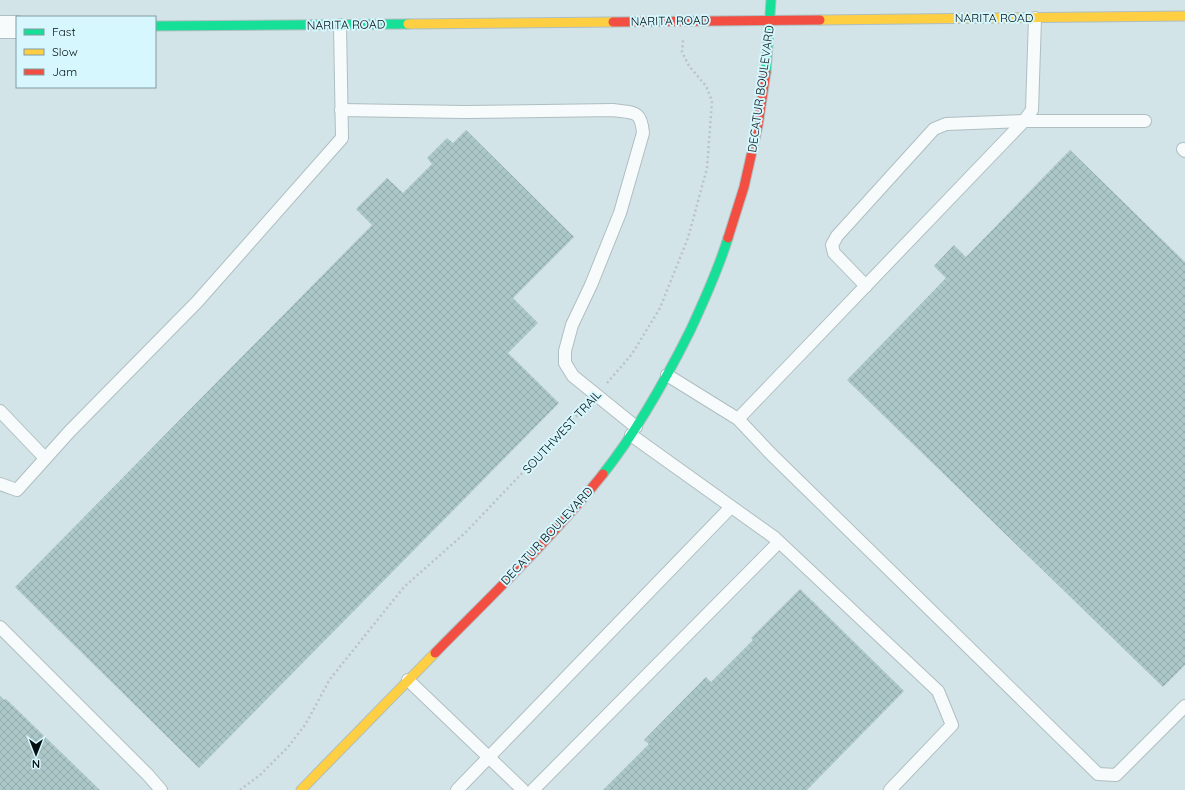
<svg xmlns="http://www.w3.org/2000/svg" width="1185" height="790" viewBox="0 0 1185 790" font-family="Quicksand,sans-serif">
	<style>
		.building { fill: url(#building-cross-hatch) }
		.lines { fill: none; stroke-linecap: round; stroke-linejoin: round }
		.lane-casing { stroke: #afbec0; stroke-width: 14 }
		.street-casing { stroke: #afbec0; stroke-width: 24 }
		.fast-casing { stroke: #afbec0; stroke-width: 11 }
		.slow-casing { stroke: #afbec0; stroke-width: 11 }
		.jam-casing { stroke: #afbec0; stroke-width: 11 }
		.path { stroke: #bdc2c4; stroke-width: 2.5; stroke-dasharray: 2 3; stroke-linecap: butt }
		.lane { stroke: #f8fbfc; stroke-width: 12 }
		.street { stroke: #f8fbfc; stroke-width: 22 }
		.fast { stroke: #16e098; stroke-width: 9 }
		.slow { stroke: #ffcf43; stroke-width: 9 }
		.jam { stroke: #f24e42; stroke-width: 9 }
		.labels { text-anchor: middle; stroke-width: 4; stroke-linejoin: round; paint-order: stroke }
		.street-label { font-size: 12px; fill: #051012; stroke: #d6f7fe }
	</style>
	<defs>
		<pattern id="building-cross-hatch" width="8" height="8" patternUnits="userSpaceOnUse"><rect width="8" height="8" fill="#acc7c7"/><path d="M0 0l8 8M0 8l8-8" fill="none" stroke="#92aaaa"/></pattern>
	</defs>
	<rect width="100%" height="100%" fill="#d2e4e8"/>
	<!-- building -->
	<g class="building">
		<polygon points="466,130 574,237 513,298 538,323 508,353 559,403 199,768 15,587 372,225 356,209 387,178 403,193 432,164 427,158 447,138 453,143"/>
		<polygon points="1070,150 1185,262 1185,665 1163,687 847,380 946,278 934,266 954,245 966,257"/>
		<polygon points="800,589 904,691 807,790 603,790 649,744 644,740 706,677 711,682 753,640 751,638"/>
		<polygon points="0,696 4,700 6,699 100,790 0,790"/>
	</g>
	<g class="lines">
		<!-- lane casing -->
		<g class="lane-casing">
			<g id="lane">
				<path d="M341,110L464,112L613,110C634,113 641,110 643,133L620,213L591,285L572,325L565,351V363L573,376L636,427"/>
				<polyline points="1183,149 1185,151"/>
				<polyline points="866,286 834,253 832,245 837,236 934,129 946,124 1024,121 1145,121"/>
				<polyline points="667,375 738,419 771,454 1098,774 1116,775 1185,706"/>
				<polyline points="0,411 45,458"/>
				<polyline points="738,419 1024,121 1032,110 1035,18"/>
				<polyline points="631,435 775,538 938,691 952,725 890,790"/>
				<polyline points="0,484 17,490 70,431 197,302 342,138 340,25"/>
				<polyline points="0,627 148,775 161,790"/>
				<polyline points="408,680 523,790"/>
				<polyline points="457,790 731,507"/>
				<polyline points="533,790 779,542"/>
			</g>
		</g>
		<!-- street casing -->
		<g class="street-casing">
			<polyline id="street" points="0,27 17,27"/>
		</g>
		<!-- fast casing -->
		<g class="fast-casing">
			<g id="fast">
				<polyline points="155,26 408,24"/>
				<polyline points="766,72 771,0"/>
				<path d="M603,474C637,431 665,381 690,331C704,301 718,270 728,238"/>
			</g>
		</g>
		<!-- slow casing -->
		<g class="slow-casing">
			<g id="slow">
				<polyline points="820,20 1185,16"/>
				<polyline points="408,24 613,22"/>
				<polyline points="301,790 435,653"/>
			</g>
		</g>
		<!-- jam casing -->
		<g class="jam-casing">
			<g id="jam">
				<polyline points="613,22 820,20"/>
				<polyline points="728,238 744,187 758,125 766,72"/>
				<path d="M435,653C492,595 552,538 603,474"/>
			</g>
		</g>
		<!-- path -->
		<g class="path">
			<polyline points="607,383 632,354 660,308 688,238 707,168 712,101 706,86 689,66 682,52 683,40"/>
			<polyline points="240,790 260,775 288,747 305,725 330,679 404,587 465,533 586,406"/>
		</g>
		<!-- lane -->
		<use href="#lane" class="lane"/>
		<!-- street -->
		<use href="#street" class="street"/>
		<!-- fast -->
		<use href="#fast" class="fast"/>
		<!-- slow -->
		<use href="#slow" class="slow"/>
		<!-- jam -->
		<use href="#jam" class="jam"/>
	</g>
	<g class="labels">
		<!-- street labels -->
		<g class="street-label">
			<text x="994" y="22">NARITA ROAD</text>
			<text transform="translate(670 21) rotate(-1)" y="4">NARITA ROAD</text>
			<text transform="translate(346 25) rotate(-1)" y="4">NARITA ROAD</text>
			<text transform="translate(761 89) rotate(-82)" y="4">DECATUR BOULEVARD</text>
			<text transform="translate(562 432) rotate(-47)" y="4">SOUTHWEST TRAIL</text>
			<text transform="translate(547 536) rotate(-47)" y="4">DECATUR BOULEVARD</text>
		</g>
	</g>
	<!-- legend -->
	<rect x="16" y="16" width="140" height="72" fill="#d6f7fe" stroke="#829ba0"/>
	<rect x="24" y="29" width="20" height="6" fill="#16e098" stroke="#829ba0"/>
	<text x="52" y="36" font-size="12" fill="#051012">Fast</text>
	<rect x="24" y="49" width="20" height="6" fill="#ffcf43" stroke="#829ba0"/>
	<text x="52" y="56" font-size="12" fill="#051012">Slow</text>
	<rect x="24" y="69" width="20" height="6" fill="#f24e42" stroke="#829ba0"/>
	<text x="52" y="76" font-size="12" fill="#051012">Jam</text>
	<!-- north arrow -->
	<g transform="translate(36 754) rotate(180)" stroke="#d6f7fe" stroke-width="3" paint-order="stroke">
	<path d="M0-3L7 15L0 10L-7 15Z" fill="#051012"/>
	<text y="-6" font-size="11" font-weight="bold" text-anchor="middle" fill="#051012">N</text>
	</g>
</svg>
